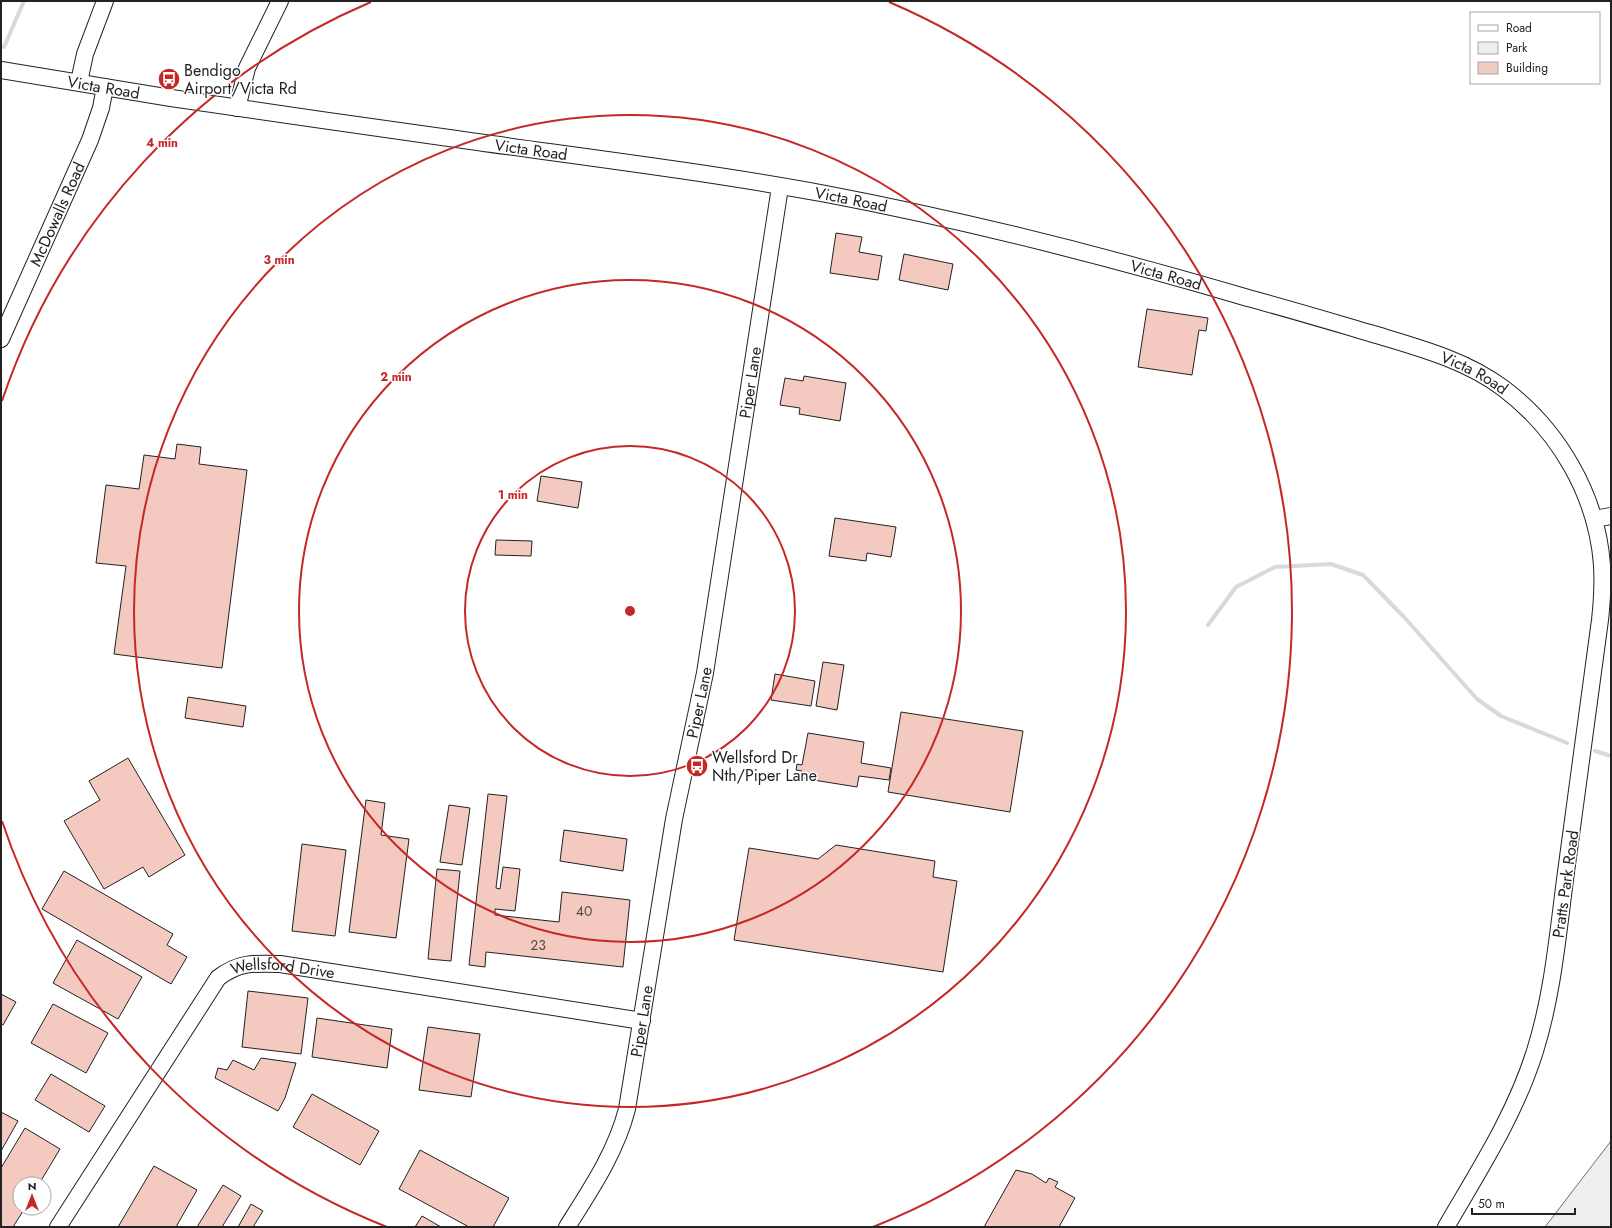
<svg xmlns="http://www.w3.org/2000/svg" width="1612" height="1228" viewBox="0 0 1612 1228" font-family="Jost,sans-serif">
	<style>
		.green { fill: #eee; stroke: #6f6f6f }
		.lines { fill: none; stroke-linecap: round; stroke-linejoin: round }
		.stream { stroke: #d9d9d9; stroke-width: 4 }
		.building { fill: #f3c9c0; stroke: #222 }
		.minor-casing { stroke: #222; stroke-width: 18 }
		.minor { stroke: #fff; stroke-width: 16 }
		.ring { fill: none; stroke: #c62828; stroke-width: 2 }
		.labels { text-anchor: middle; stroke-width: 3; stroke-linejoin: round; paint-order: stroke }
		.number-label { font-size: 14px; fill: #564c4a }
		.poi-label { font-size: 16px; fill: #222; stroke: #fff; text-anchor: start }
		.street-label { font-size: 16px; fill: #222; stroke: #fff }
		.centre { fill: #c62828; stroke: #fff; stroke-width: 2 }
		.ring-label { font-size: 12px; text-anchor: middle; font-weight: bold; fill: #c62828; stroke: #fff; stroke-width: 3; stroke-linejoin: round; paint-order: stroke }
	</style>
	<rect width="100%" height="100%" fill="#fff"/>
	<!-- green -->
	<polygon class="green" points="1611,1141 1611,1227 1545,1227"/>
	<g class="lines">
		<!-- stream -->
		<g class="stream">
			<polyline points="4,47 24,1"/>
			<polyline points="1208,625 1236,587 1275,567 1331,564 1363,575 1404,617 1477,699 1501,716 1567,743"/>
			<polyline points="1595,751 1611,756"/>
		</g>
	</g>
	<!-- building -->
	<g class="building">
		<polygon points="836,233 862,237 859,252 882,256 878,280 830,273"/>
		<polygon points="904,254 953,264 948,290 899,280"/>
		<polygon points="1147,309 1208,318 1206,331 1199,330 1192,375 1138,367"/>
		<polygon points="804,376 846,383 840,421 799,414 800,408 780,405 785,378 803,381"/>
		<polygon points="177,444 201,447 199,464 247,470 222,668 114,654 126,566 96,563 106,485 139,489 144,455 175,459"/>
		<polygon points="541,476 582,482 578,508 537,501"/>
		<polygon points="835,518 896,527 891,557 867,553 866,561 829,556"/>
		<polygon points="496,540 532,541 531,556 495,555"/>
		<polygon points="823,662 844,665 837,710 816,706"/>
		<polygon points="775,674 815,681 811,706 771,700"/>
		<polygon points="188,697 246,706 243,727 185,718"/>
		<polygon points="901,712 1023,731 1010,812 888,792"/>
		<polygon points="808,733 864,742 861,763 891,768 889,780 859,776 857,787 801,778 802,771 796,770 797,764 802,765"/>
		<polygon points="128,758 185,855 149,877 143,867 104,889 64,821 100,800 89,781"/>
		<polygon points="488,794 507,796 496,888 500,889 503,867 520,869 515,911 495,909 495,915 559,922 562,892 630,900 623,967 486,952 485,967 469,965"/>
		<polygon points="366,800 385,803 381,835 409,839 396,938 349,932"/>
		<polygon points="449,805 470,808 462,865 440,862"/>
		<polygon points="564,830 627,839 623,871 560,861"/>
		<polygon points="302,844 346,850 335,936 292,931"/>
		<polygon points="836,845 935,861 933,877 957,881 943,972 734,940 749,848 818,859"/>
		<polygon points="437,869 460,871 451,961 428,959"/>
		<polygon points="64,871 173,934 167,945 187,957 171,984 42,909"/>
		<polygon points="77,940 142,977 118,1019 53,983"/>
		<polygon points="248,991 308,998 301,1054 242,1047"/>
		<polygon points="1,994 16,1002 3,1025 1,1024"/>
		<polygon points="53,1004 108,1033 86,1073 31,1043"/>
		<polygon points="317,1018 392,1029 387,1068 312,1057"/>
		<polygon points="428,1027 480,1034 471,1097 419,1090"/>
		<polygon points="261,1058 296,1063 285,1098 278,1111 215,1078 218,1068 227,1070 233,1060 254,1070"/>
		<polygon points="51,1074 105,1106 89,1132 35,1100"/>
		<polygon points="312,1094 379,1131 360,1165 293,1127"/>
		<polygon points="1,1112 18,1121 1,1151"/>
		<polygon points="25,1128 60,1149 39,1184 20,1184 20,1208 25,1208 13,1227 1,1227 1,1168"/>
		<polygon points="420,1150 509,1198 493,1227 469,1227 399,1189"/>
		<polygon points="154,1166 197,1190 176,1227 118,1227"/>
		<polygon points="1016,1170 1032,1174 1046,1183 1049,1178 1058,1182 1055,1187 1075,1198 1059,1227 984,1227"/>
		<polygon points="223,1185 241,1196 222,1227 197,1227"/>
		<polygon points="251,1204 263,1211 253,1227 238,1227"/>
		<polygon points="422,1216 441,1227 415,1227"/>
	</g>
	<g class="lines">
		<!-- minor casing -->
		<g class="minor-casing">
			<g id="minor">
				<path id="s1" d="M1,70C58,79 114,89 171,98C264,112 356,125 449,138C575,156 701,171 826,194C968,221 1109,257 1248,298C1289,309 1329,321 1370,333C1416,347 1464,359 1503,388C1559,430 1597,496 1602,565C1603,583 1602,602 1600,620C1589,704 1578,788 1566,872C1558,932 1553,994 1535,1051C1515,1115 1479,1170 1446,1227"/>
				<polyline points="79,82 85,54 105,1"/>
				<polyline points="237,108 247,68 280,1"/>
				<path id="s2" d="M1,339L90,140L101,108L105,87"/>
				<polyline points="1594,519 1611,516"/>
				<path id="s3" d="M58,1227L218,978C239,962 254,963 280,964L642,1021"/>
				<path id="s4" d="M567,1227C591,1189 616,1152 627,1109L674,819L705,673L780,187"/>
			</g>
		</g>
		<!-- minor -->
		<use href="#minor" class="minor"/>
	</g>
	<!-- distance rings -->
	<g class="ring">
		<circle cx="630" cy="611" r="165"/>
		<circle cx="630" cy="611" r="331"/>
		<circle cx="630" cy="611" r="496"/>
		<path d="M387 1227A662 662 0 0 1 2 821M2 401A662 662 0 0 1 371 2M889 2A662 662 0 0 1 873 1227"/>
	</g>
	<!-- icons -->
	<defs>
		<g id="bus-disc" transform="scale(1.15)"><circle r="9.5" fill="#c62828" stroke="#fff"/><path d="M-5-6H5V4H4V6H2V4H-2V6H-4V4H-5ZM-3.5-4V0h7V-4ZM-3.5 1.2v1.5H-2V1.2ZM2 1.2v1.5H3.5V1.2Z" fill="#fff"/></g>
	</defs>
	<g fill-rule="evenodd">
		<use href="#bus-disc" x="169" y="79"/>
		<use href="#bus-disc" x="697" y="766"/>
	</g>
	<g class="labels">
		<!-- number labels -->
		<g class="number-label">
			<text x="584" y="916">40</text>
			<text x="538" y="950">23</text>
		</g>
		<!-- poi labels -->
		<g class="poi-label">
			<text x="184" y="76">Bendigo<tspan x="184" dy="18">Airport/Victa Rd</tspan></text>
			<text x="712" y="763">Wellsford Dr<tspan x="712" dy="18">Nth/Piper Lane</tspan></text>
		</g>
		<!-- street labels -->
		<g class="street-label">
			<text dy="6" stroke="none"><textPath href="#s1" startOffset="104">Victa Road</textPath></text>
			<text dy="6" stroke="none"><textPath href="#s1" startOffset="536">Victa Road</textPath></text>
			<text dy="6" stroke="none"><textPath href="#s1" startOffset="860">Victa Road</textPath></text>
			<text dy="6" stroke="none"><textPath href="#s2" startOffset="137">McDowalls Road</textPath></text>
			<text dy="6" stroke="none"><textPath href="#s1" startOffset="1184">Victa Road</textPath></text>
			<text dy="6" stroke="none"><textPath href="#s1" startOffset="1508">Victa Road</textPath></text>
			<text dy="6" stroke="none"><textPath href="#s4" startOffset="870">Piper Lane</textPath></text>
			<text dy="6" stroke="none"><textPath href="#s4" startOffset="546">Piper Lane</textPath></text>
			<text transform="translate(1565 884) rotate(-82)" y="6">Pratts Park Road</text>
			<text dy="6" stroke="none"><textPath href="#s3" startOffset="364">Wellsford Drive</textPath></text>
			<text dy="6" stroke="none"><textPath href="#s4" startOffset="222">Piper Lane</textPath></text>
		</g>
	</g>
	<circle cx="630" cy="611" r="6" class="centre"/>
	<g class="ring-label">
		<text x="162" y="147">4 min</text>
		<text x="279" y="264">3 min</text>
		<text x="396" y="381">2 min</text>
		<text x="513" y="499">1 min</text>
	</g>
	<!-- border -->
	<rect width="1612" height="1228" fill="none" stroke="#222222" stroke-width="4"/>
	<!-- legend -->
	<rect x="1470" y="12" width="130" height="72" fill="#ffffff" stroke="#a7a7a7"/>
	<rect x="1478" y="25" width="20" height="6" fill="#ffffff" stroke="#a7a7a7"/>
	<text x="1506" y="32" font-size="12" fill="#222222">Road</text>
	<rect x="1478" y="42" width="20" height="12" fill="#eeeeee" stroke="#a7a7a7"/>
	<text x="1506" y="52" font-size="12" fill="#222222">Park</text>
	<rect x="1478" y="62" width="20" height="12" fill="#f3c9c0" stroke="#a7a7a7"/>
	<text x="1506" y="72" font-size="12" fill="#222222">Building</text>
	<!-- north arrow -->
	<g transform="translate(32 1196)"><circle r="19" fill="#ffffff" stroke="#a7a7a7"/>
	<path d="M0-3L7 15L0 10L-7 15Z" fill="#c62828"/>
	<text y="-6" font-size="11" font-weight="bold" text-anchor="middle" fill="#222222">N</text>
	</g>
	<!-- scale -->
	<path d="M1472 1208v6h103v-6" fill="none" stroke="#222222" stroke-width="2"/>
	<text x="1478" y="1208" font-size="12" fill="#222222" stroke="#ffffff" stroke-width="3" paint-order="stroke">50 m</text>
</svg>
